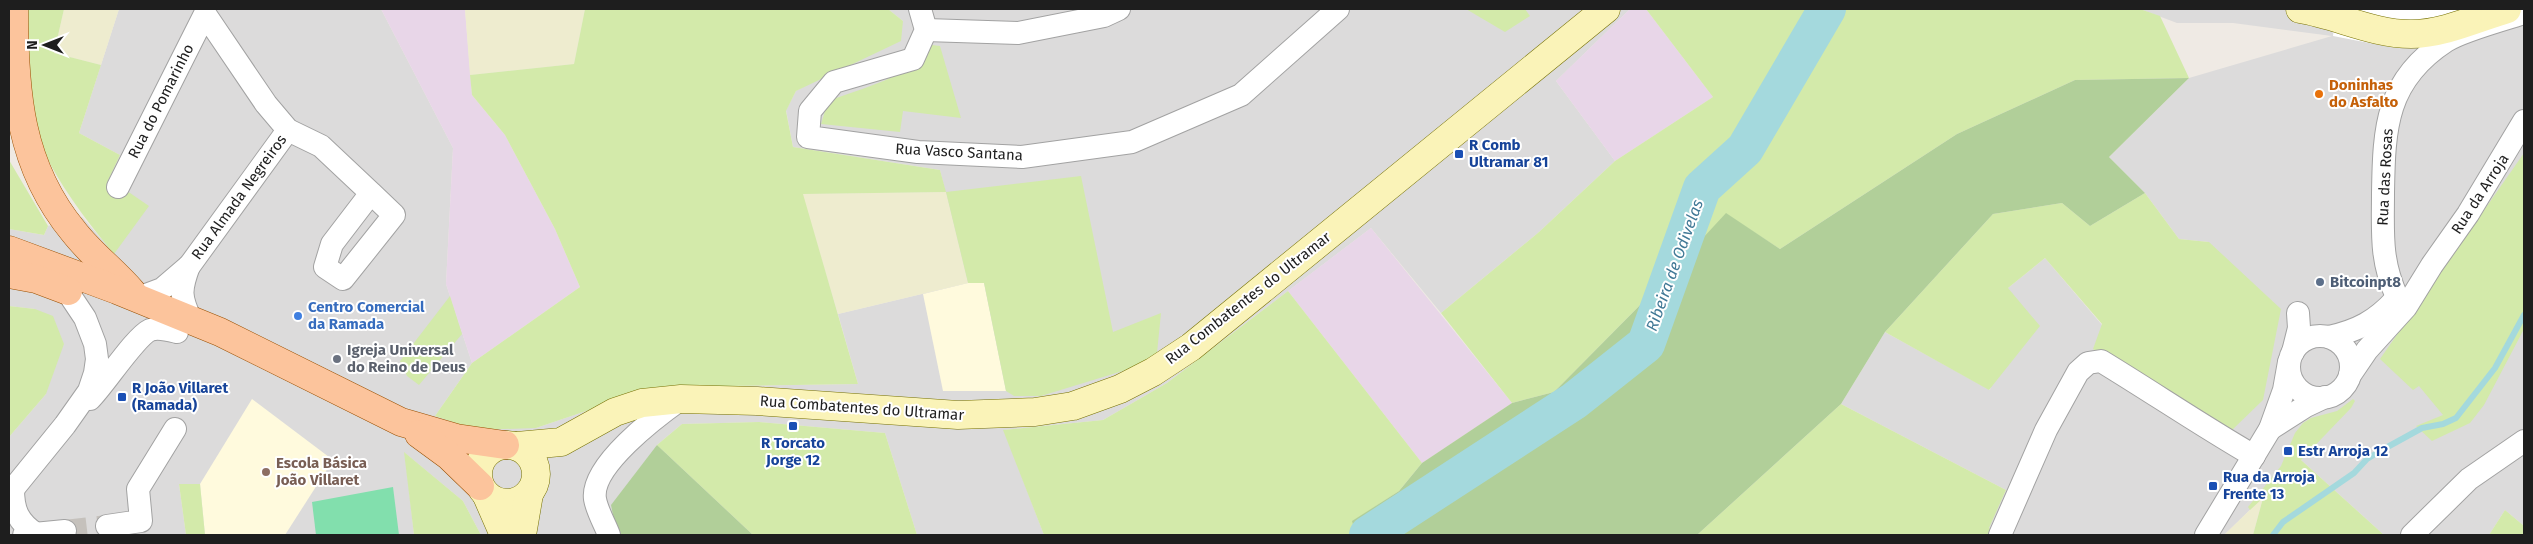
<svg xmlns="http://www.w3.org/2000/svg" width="2533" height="544" viewBox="0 0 2533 544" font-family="'Fira Sans',sans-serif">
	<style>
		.residential { fill: #dcdbdb }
		.industrial { fill: #e8d6e8 }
		.education { fill: #fffadd }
		.farmland { fill: #eeeccf }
		.grass { fill: #d3eaaa }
		.forest { fill: #b1cf99 }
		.pitch { fill: #82dfad }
		.pier { fill: #fff }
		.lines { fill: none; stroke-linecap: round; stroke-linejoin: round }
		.stream { stroke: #a4d9dd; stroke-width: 6 }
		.river { stroke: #a4d9dd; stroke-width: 38 }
		.minor-tunnel { stroke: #c5c1bc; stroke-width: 22; stroke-dasharray: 22 11; stroke-linecap: butt }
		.minor-casing { stroke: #a2a2a2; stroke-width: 24 }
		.secondary-casing { stroke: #767104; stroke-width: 29 }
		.primary-casing { stroke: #984f00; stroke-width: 29 }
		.minor { stroke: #fff; stroke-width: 22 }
		.secondary { stroke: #faf3b8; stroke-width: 28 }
		.primary { stroke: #fcc49c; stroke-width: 28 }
		.food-dot { fill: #e8710a; stroke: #fff; stroke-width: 2 }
		.transit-dot { fill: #1a4fb4; stroke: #fff; stroke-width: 2 }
		.service-dot { fill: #5c6f8a; stroke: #fff; stroke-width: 2 }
		.shop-dot { fill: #3f7fe0; stroke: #fff; stroke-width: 2 }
		.worship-dot { fill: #6b7280; stroke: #fff; stroke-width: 2 }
		.education-dot { fill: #8d6e63; stroke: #fff; stroke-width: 2 }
		.labels { text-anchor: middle; stroke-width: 4; stroke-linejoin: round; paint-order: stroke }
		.food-label { font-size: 15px; font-weight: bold; fill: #c56008; stroke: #fff; text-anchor: start }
		.street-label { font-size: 15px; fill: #1e1e1e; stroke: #fff }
		.transit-label { font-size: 15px; font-weight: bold; fill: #164399; stroke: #fff; text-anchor: start }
		.service-label { font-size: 15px; font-weight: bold; fill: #4e5e75; stroke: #fff; text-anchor: start }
		.shop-label { font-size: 15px; font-weight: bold; fill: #366cbe; stroke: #fff; text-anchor: start }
		.worship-label { font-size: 15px; font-weight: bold; fill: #5b616d; stroke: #fff; text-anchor: start }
		.education-label { font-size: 15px; font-weight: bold; fill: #785e54; stroke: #fff; text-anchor: start }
		.water-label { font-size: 16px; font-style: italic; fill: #417996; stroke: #fff }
	</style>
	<rect width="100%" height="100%" fill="#efeae4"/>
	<!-- residential -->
	<g class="residential">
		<polygon points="119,9 381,9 453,148 446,284 472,363 435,416 536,428 657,387 858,384 838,314 968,283 940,170 793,147 786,110 796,91 823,76 903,21 888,9 1630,9 1556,81 1615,161 1539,232 1441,313 1371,228 1167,383 1103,420 1004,430 1044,535 917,535 885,433 759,422 682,424 657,445 617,535 481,535 463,501 405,453 414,535 205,535 200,484 179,484 186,535 9,535 9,437 46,394 35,309 9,306 9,229 44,235 48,226 82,217 114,253 106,183 120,155 79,133"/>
		<polygon points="2140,9 2336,9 2524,18 2524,526 2505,510 2489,535 2384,535 2301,460 2224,535 2006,535 1988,528 2006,490 1841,404 1885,332 1990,390 2008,288 2045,258 2102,325 2209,242 2179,239 2145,193 2109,157 2189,78 2332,36 2233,23 2177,23"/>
	</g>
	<!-- industrial -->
	<g class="industrial">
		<polygon points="381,9 465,9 472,95 505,135 555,229 580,287 472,363 446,284 453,148"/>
		<polygon points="1630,9 1646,9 1713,97 1615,161 1556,81"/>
		<polygon points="1371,228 1512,403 1422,463 1288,291"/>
	</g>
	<!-- education -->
	<g class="education">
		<polygon points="968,283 984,283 1006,391 943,391 923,294"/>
		<polygon points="252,399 333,460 285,535 205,535 200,484"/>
	</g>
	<!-- farmland -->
	<g class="farmland">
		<polygon points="64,9 119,9 101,65 54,53"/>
		<polygon points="465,9 585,9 574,64 470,75"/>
		<polygon points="946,192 968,283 838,314 802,194"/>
		<polygon points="2263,497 2253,535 2224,535 2250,510"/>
	</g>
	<!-- grass -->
	<g class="grass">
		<path d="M28,9H64L54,53L101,65L79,133L120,155L107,183L130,193L149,206L114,254C84,218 36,156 30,109C26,76 29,42 28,9Z"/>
		<polygon points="585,9 888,9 903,21 901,41 796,91 786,111 793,147 940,170 946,192 1081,176 1113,332 1161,313 1157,353 1139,366 1041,396 1014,396 1006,391 984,283 968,283 946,192 803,194 858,384 657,387 536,428 476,430 435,416 472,363 580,287 555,229 505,135 472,95 470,75 574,64"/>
		<polygon points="1466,9 1525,9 1530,16 1505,32"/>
		<polygon points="1646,9 2140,9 2160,16 2189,78 2075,80 1957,134 1780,249 1726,214 1653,292 1554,392 1512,403 1441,313 1539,232 1615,161 1713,97"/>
		<path d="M932,45L940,46L961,118L903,111L900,132L821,124L828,101C865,87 909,78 932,45Z"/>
		<polygon points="2524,153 2524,329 2484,405 2470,423 2432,441 2416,426 2443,415 2419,386 2413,390 2380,359"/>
		<polygon points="9,160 48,226 44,235 9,229"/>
		<polygon points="2145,193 2179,239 2209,242 2281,309 2263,400 2230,432 2093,349 2102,324 2045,258 2008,288 2040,326 1989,390 1885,332 1993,214 2062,203 2090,226"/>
		<polygon points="1288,291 1422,463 1399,491 1353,521 1356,535 1044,535 1003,430 1103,420 1167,383"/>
		<polygon points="450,296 462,334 419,385 407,376 400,361"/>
		<polygon points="9,306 35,309 53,316 64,344 46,394 9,437"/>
		<polygon points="2353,399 2355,401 2351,408 2301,460 2384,535 2253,535 2263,498 2250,510 2248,507 2281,466 2295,433 2303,423 2311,418 2337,411"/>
		<polygon points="1841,404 2006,490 1989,528 2006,535 1697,535"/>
		<polygon points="759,422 885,433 917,535 753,535 657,445 682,424"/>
		<polygon points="404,452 463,501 481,535 414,535"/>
		<polygon points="179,484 200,484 205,535 186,535"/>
		<polygon points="2505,510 2524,526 2524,535 2489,535"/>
	</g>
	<!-- forest -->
	<g class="forest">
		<polygon points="2189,78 2109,157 2145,193 2090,226 2062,203 1993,214 1885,332 1841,404 1697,535 1356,535 1352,521 1399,491 1422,463 1512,403 1554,392 1653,292 1726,213 1780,249 1957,134 2075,80"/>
		<polygon points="657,445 753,535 617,535 611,505"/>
	</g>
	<!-- pitch -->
	<polygon class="pitch" points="393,487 399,535 316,535 312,502"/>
	<!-- pier -->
	<polygon class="pier" points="2336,9 2524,9 2414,47 2395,48 2333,36"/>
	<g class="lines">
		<!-- stream -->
		<polyline class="stream" points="2273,535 2283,522 2354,473 2367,459 2382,450 2422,428 2443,424 2456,418 2495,368 2524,315"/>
		<!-- river -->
		<polyline class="river" points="1368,535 1574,401 1646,344 1702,188 1745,149 1827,9"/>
		<!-- minor-tunnel -->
		<polyline class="minor-tunnel" points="65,531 107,526"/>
		<!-- minor casing -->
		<g class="minor-casing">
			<g id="minor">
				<polyline points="920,9 926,30 913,59 834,82 810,111 808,137 918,152 1022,157 1132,142 1241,95 1338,9"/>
				<polyline points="926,30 1018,33 1104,16 1119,9"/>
				<polyline points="118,187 205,14 266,104 288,130 321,146 371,193 332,244 325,267 343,279 394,215 371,193"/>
				<path d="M189,266C180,290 180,297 191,320"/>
				<path d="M2397,297C2380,260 2383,232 2383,193C2384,127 2386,80 2446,41C2461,31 2505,19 2524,13"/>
				<polyline points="138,298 162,289 190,265 288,130"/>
				<circle cx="2320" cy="367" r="31"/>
				<path d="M2329,337C2357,331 2376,321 2395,300"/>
				<polyline points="2293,352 2299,328 2298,313"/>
				<polyline points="2350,375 2367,350 2406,307 2432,265 2468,214 2524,121"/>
				<path d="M90,399C105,384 135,337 150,330C158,327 169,330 177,332"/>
				<polyline points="2270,429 2306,406 2325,397"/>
				<path d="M13,489C13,510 18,522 36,534"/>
				<polyline points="9,494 65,425 89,391 95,373 97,359 95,344 85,318 67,291"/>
				<polyline points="107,526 141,521 138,489 175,429"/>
				<polyline points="24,535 65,531"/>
				<path d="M609,535C605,524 597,511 595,499C590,466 657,416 681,399"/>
				<path d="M2000,535L2046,430L2078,372L2088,363L2101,361C2152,392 2202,426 2254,456"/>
				<polyline points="2206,535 2270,429 2284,390 2289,362"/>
				<polyline points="2412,535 2469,479 2524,441"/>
			</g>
		</g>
		<!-- secondary casing -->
		<g class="secondary-casing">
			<g id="secondary">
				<path d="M2300,9C2337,15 2373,34 2411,34C2443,34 2477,18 2507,9"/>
				<circle cx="507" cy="474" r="29"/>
				<polyline points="517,446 561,442 615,412 642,403 681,399 757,401 958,415 1035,412 1073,406 1120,389 1153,372 1191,347 1606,9"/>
				<polyline points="487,496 504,535"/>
				<polyline points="522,535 529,494"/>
			</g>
		</g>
		<!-- primary casing -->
		<g class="primary-casing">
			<g id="primary">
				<path d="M14,9C14,91 19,166 74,232C91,254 114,271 132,292"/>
				<polyline points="9,250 117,290 220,332 401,422 456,438 505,445"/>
				<polyline points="9,274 36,279 68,291"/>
				<polyline points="419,434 449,456 480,486"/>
			</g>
		</g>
		<!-- minor -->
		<use href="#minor" class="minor"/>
		<!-- secondary -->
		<use href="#secondary" class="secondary"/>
		<!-- primary -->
		<use href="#primary" class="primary"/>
	</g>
	<!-- markers -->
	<circle class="food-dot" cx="2319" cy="94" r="5"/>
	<g class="transit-dot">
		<rect x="1454" y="149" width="10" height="10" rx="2.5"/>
		<rect x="117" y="392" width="10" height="10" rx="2.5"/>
		<rect x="788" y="421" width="10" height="10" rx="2.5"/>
		<rect x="2283" y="446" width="10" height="10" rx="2.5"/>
		<rect x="2208" y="481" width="10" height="10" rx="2.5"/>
	</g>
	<circle class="service-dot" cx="2320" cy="282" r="5"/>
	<circle class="shop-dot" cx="298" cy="316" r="5"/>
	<circle class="worship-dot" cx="337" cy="359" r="5"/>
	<circle class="education-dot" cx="266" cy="472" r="5"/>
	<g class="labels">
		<!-- food labels -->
		<g class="food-label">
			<text x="2329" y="90">Doninhas<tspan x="2329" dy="17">do Asfalto</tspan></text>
		</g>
		<!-- street labels -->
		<g class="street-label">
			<text transform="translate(161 101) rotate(-63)" y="5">Rua do Pomarinho</text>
			<text transform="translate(959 152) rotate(3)" y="5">Rua Vasco Santana</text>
			<text transform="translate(2385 177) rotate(-87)" y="5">Rua das Rosas</text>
			<text transform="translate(2480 194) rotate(-57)" y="5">Rua da Arroja</text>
			<text transform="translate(239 197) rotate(-54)" y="5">Rua Almada Negreiros</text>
			<text transform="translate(1248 298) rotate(-38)" y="5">Rua Combatentes do Ultramar</text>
			<text transform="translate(862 408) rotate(4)" y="5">Rua Combatentes do Ultramar</text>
		</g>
		<!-- transit labels -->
		<g class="transit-label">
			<text x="1469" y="150">R Comb<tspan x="1469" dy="17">Ultramar 81</tspan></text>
			<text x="132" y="393">R João Villaret<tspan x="132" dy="17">(Ramada)</tspan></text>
			<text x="793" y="448" text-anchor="middle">R Torcato<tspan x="793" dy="17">Jorge 12</tspan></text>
			<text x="2298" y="456">Estr Arroja 12</text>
			<text x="2223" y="482">Rua da Arroja<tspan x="2223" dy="17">Frente 13</tspan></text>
		</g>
		<!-- service labels -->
		<g class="service-label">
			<text x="2330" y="287">Bitcoinpt8</text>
		</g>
		<!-- shop labels -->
		<g class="shop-label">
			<text x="308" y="312">Centro Comercial<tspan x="308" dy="17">da Ramada</tspan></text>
		</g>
		<!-- worship labels -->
		<g class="worship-label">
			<text x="347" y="355">Igreja Universal<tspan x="347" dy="17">do Reino de Deus</tspan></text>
		</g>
		<!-- education labels -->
		<g class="education-label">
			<text x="276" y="468">Escola Básica<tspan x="276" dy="17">João Villaret</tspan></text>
		</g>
		<!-- water labels -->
		<g class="water-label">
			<text transform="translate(1674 265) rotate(-70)" y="6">Ribeira de Odivelas</text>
		</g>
	</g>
	<!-- border -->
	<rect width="2533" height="544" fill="none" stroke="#1e1e1e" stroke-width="20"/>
	<!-- north arrow -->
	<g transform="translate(45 45) rotate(270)" stroke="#ffffff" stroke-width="4" paint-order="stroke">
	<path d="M0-4L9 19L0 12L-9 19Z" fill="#1e1e1e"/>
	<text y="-8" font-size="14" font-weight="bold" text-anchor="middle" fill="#1e1e1e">N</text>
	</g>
</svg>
